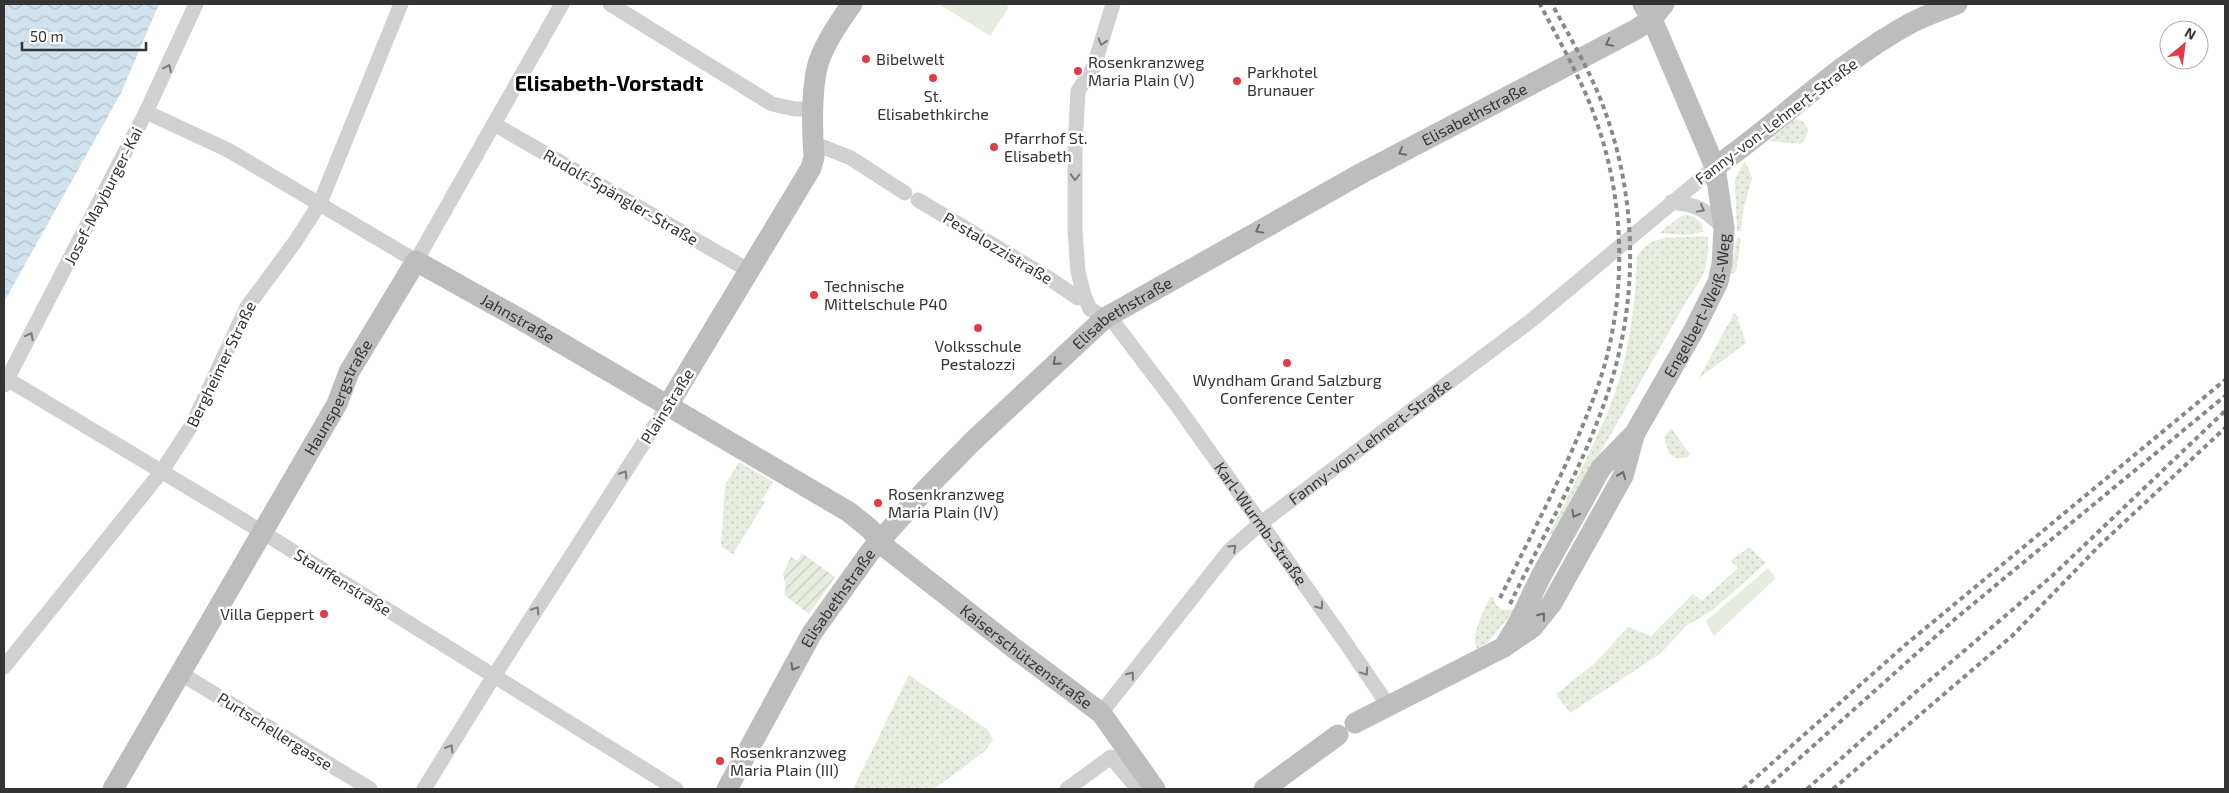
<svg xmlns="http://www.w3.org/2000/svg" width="2229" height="793" viewBox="0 0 2229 793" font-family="'Exo 2',sans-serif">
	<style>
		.grass { fill: url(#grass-dots) }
		.park { fill: #e6ecdf }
		.garden { fill: url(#garden-furrows) }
		.water { fill: url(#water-waves) }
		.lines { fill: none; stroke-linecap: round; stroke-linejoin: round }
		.street { stroke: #d0d0d0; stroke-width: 15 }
		.secondary { stroke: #bdbdbd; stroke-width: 21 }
		.rail { stroke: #888; stroke-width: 4; stroke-dasharray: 5 4; stroke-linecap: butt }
		.oneway { stroke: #7a7a7a }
		.oneway2 { stroke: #6a6a6a }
		.poi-dot { fill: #e63946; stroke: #fff; stroke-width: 2 }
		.labels { text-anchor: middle; stroke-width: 5; stroke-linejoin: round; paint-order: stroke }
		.poi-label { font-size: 16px; fill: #333; stroke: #fff; text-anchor: start }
		.street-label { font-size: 16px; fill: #333; stroke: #fff }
		.district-label { font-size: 21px; font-weight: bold; fill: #000; stroke: #fff }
	</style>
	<defs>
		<pattern id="grass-dots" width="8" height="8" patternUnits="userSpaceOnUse" patternTransform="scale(1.25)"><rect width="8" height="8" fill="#e6ecdf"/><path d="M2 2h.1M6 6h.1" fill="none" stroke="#c6cbc0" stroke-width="1.8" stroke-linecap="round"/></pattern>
		<pattern id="garden-furrows" width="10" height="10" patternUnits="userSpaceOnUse" patternTransform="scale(1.25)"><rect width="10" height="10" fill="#e6ecdf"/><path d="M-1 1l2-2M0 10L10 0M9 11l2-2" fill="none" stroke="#c6cbc0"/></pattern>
		<pattern id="water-waves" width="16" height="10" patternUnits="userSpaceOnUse" patternTransform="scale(1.25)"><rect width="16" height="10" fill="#cfe2ee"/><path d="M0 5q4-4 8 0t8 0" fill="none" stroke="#b2c2cd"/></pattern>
	</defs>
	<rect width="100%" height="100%" fill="#fff"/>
	<!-- grass -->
	<g class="grass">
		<path d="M1794,119C1802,120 1805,123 1808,130L1805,140L1800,144L1769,141Z"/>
		<polygon points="1744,162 1746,163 1752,178 1743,211 1741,231 1737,231 1735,180"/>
		<polygon points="1687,215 1695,217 1702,224 1703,232 1684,235 1659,233 1681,216"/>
		<path d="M1702,236L1708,237C1709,266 1704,277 1687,300L1553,536L1549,534C1572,488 1597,441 1615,393C1630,349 1635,304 1637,258C1650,231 1678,239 1702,236Z"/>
		<polygon points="1737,238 1741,239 1736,271 1733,274 1731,272"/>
		<polygon points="1734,313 1736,313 1746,343 1699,378"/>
		<polygon points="1671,428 1690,454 1686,458 1675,458 1669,453 1664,438"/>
		<polygon points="739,462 773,482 762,500 765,502 733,554 721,547 725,485"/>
		<polygon points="1749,547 1766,563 1710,612 1686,626 1660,654 1570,713 1556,694 1594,664 1628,627 1651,636 1693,594 1702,601 1738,568 1731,561"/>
		<path d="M1490,597H1494C1494,606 1502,613 1512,609L1514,611L1487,643L1477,649C1470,635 1484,611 1490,597Z"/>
		<polygon points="909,675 988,730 993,740 985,751 934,789 853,789"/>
	</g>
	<!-- park -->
	<g class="park">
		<polygon points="939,4 1004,4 1009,7 990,36"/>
		<polygon points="1768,568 1776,578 1714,636 1706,621"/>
	</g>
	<!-- garden -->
	<polygon class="garden" points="802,553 835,577 809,614 784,595 786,587 783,574 791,557 798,561"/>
	<!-- water -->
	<polygon class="water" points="4,4 159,4 121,93 4,302"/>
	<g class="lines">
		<!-- street -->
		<g class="street">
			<polyline points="610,4 772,104 795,109 814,109"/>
			<path id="s1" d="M1113,4L1094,66L1078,91L1075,148V230L1078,272L1084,295L1090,309L1115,324L1178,407L1343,639L1388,705"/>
			<polyline points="146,112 228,150 416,261 562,4"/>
			<polyline points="494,124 748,270"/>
			<polyline points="813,143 851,158 905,193"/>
			<polyline points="918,200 1050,279 1078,298"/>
			<path d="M1671,202C1699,205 1704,209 1724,228"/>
			<polyline points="7,379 246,522 676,789"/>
			<polyline points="4,385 146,112 196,4"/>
			<polyline points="4,667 162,471 193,423 247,307 295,242 320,203 401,4"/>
			<polyline points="180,673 370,789"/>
			<path id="s2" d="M1101,713L1229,551L1261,523L1533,319L1715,167"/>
			<polyline points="424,789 494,676 668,405"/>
			<polyline points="1067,789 1111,757 1138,789"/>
		</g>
		<!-- secondary -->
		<g class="secondary">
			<path d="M1715,167C1781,121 1839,62 1911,23C1926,15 1941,10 1957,4"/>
			<path d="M668,405L811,168L814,157C812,131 811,85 819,61C826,41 840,21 852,4"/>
			<path id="s3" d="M1504,647L1520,620L1541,576L1601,468L1635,433L1694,330L1718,282L1722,264L1724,228L1715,167L1652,19L1643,4"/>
			<polyline points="1355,723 1504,647 1533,627 1552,603 1623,476 1634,436"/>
			<path id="s4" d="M113,789L337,404L349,372L416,261L527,323L849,512L870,529L885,547L1015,649L1101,713L1155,789"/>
			<path id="s5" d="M727,789L812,633L870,552L926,489L972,442L1105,318L1362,173L1635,30L1652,19L1664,4"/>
			<polyline points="1264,789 1338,735"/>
		</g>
		<!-- rail -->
		<g class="rail">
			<path d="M1500,598C1534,529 1572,459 1598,386C1627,302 1626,206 1597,123C1583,81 1560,43 1540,4"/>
			<path d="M1510,604C1543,536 1583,467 1607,395C1637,307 1638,211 1609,123C1596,81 1573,43 1552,4"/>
			<polyline points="1743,789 1904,646 2225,380"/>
			<polyline points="1765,789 1955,619 2225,396"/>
			<polyline points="1807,789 1917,691 2052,576 2225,411"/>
			<polyline points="1833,789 2012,636 2100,545 2225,428"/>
		</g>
	</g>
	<!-- one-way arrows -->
	<defs><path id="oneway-chevron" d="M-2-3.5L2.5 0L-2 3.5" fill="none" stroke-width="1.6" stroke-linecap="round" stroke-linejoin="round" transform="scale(1.25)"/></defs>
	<g class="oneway">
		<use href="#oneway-chevron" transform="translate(1102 42) rotate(107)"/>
		<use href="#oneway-chevron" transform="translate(168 68) rotate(-65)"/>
		<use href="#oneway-chevron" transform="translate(1075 177) rotate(91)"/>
		<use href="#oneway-chevron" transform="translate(1701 209) rotate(29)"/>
		<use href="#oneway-chevron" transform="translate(30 336) rotate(-62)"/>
		<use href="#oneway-chevron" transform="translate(624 474) rotate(-57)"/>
		<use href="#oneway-chevron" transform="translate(1233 548) rotate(-43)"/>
		<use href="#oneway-chevron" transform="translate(1320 606) rotate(54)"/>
		<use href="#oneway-chevron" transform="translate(536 610) rotate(-57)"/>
		<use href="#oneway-chevron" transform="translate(1365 672) rotate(56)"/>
		<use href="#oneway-chevron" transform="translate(1131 675) rotate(-52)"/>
		<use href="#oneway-chevron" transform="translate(450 748) rotate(-59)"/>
	</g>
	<g class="oneway2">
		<use href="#oneway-chevron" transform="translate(1609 43) rotate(153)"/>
		<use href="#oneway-chevron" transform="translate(1402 152) rotate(152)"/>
		<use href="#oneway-chevron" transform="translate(1259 230) rotate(151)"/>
		<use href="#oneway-chevron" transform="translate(1056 362) rotate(138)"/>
		<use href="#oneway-chevron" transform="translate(1622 475) rotate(-68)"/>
		<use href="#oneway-chevron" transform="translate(1575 514) rotate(119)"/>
		<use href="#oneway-chevron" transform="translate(1542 616) rotate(-51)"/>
		<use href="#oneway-chevron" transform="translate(794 667) rotate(119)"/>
	</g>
	<!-- markers -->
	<g class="poi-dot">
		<circle cx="866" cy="59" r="5"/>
		<circle cx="1078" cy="71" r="5"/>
		<circle cx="933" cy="78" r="5"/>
		<circle cx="1237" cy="81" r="5"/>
		<circle cx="994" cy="147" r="5"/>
		<circle cx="814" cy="295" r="5"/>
		<circle cx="978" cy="328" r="5"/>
		<circle cx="1287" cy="363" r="5"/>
		<circle cx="878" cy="503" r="5"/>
		<circle cx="324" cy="614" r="5"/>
		<circle cx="720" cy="761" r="5"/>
	</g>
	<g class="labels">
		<!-- poi labels -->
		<g class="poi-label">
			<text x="876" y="65">Bibelwelt</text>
			<text x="1088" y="68">Rosenkranzweg<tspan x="1088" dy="18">Maria Plain (V)</tspan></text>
			<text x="1247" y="78">Parkhotel<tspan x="1247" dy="18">Brunauer</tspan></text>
			<text x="933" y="102" text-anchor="middle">St.<tspan x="933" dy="18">Elisabethkirche</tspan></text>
			<text x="1004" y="144">Pfarrhof St.<tspan x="1004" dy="18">Elisabeth</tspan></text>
			<text x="824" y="292">Technische<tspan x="824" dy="18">Mittelschule P40</tspan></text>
			<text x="978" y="352" text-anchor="middle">Volksschule<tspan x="978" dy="18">Pestalozzi</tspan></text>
			<text x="1287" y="386" text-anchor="middle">Wyndham Grand Salzburg<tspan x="1287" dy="18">Conference Center</tspan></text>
			<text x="888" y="500">Rosenkranzweg<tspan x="888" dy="18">Maria Plain (IV)</tspan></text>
			<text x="314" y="620" text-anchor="end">Villa Geppert</text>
			<text x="730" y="758">Rosenkranzweg<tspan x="730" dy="18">Maria Plain (III)</tspan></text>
		</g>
		<!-- street labels -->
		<g class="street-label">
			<text dy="6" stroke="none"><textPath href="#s5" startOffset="1031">Elisabethstraße</textPath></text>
			<text transform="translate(1776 121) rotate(-37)" y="6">Fanny-von-Lehnert-Straße</text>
			<text transform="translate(103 196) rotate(-63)" y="6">Josef-Mayburger-Kai</text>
			<text transform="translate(621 197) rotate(30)" y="6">Rudolf-Spängler-Straße</text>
			<text transform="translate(998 248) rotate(31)" y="6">Pestalozzistraße</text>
			<text dy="6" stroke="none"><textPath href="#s3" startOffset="396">Engelbert-Weiß-Weg</textPath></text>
			<text dy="6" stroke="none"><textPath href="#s5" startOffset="626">Elisabethstraße</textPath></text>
			<text dy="6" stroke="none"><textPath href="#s4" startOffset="726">Jahnstraße</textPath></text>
			<text transform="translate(221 364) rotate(-64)" y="6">Bergheimer Straße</text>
			<text dy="6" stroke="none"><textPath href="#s4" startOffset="452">Haunspergstraße</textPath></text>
			<text transform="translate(667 406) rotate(-58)" y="6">Plainstraße</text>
			<text dy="6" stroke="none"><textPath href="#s2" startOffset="385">Fanny-von-Lehnert-Straße</textPath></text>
			<text dy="6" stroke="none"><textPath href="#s1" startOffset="591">Karl-Wurmb-Straße</textPath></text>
			<text transform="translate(343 582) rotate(32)" y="6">Stauffenstraße</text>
			<text dy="6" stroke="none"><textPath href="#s5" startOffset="221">Elisabethstraße</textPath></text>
			<text dy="6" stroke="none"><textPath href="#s4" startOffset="1339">Kaiserschützenstraße</textPath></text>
			<text transform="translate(275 731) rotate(32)" y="6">Purtschellergasse</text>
		</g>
		<!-- district labels -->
		<g class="district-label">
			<text x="609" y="91">Elisabeth-Vorstadt</text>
		</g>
	</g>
	<!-- border -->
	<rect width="2229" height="793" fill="none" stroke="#333333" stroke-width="10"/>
	<!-- north arrow -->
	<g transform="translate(2184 45) rotate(29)"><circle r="24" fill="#ffffff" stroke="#adadad"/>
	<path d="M0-4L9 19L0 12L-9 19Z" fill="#e63946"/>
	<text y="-8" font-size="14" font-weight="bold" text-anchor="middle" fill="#333333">N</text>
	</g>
	<!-- scale -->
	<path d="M22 42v8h124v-8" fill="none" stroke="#333333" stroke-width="2.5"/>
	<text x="30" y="42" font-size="15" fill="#333333" stroke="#ffffff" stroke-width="4" paint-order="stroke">50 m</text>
</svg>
